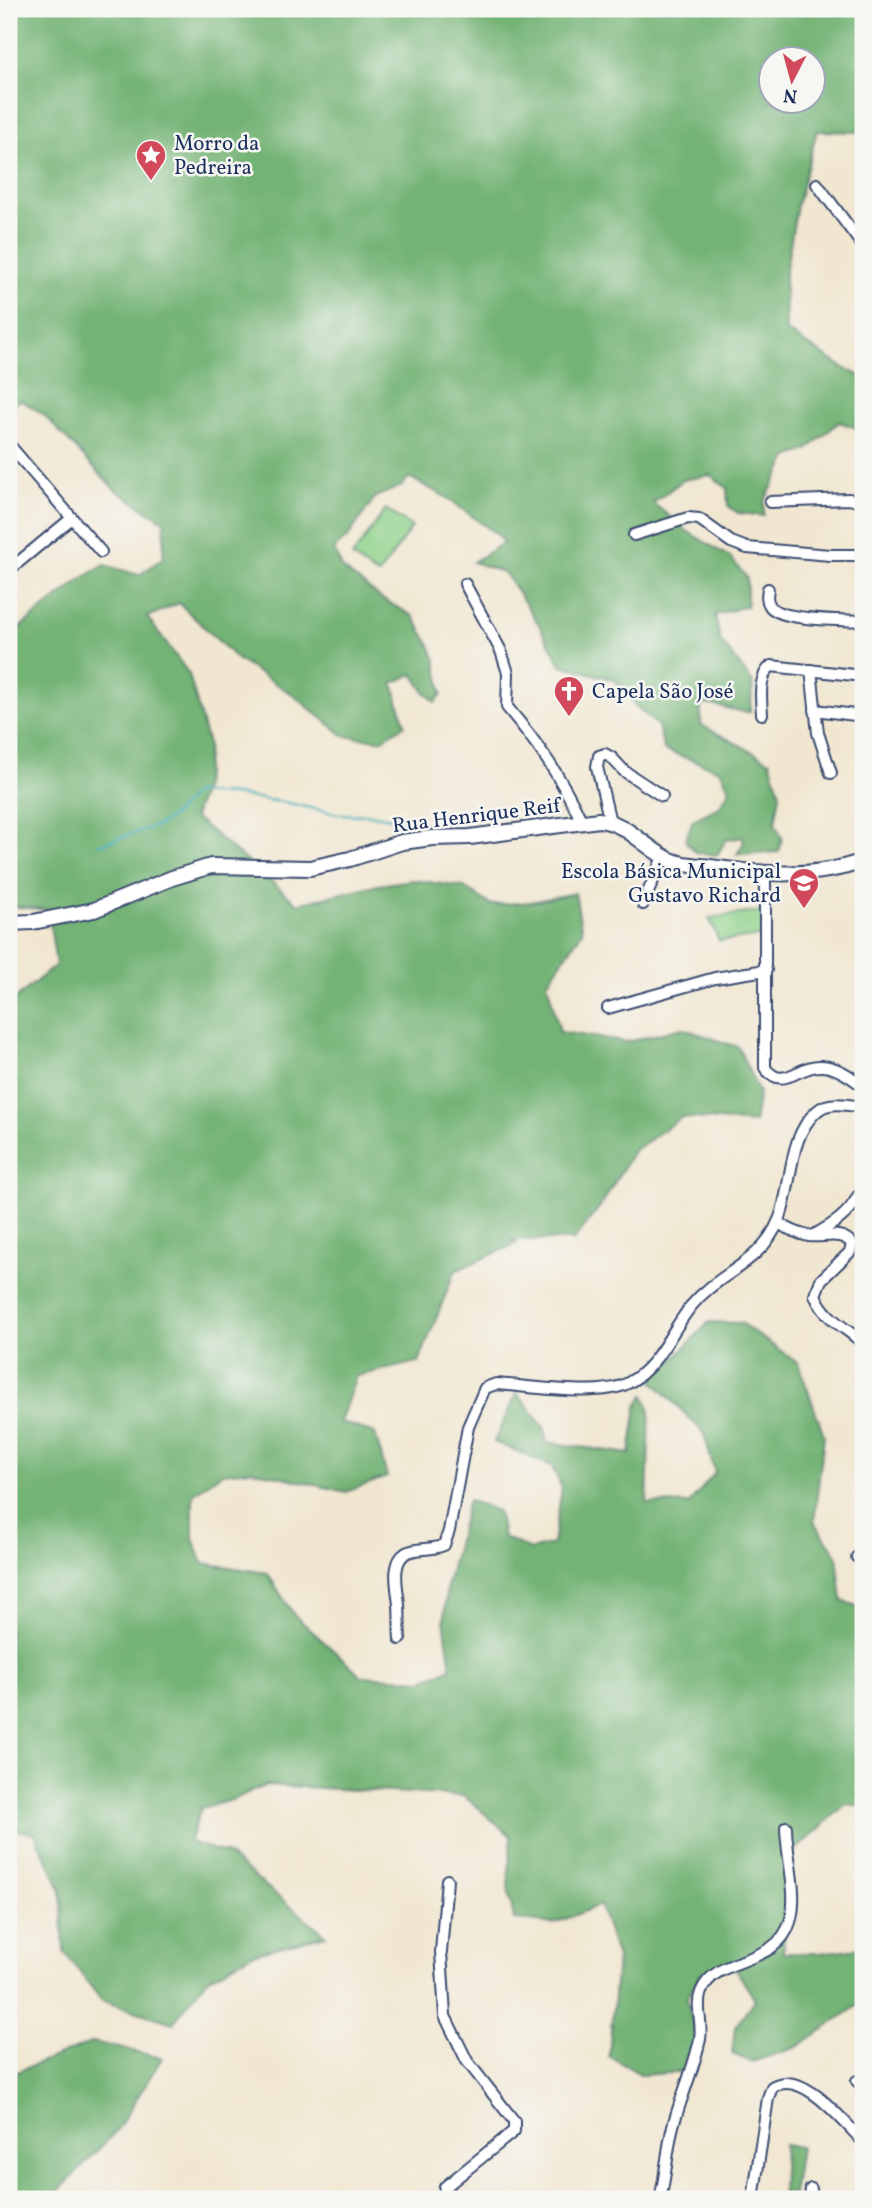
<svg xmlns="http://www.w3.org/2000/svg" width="872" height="2208" viewBox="0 0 872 2208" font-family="Vollkorn,serif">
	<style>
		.green { fill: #8fd189; stroke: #558074; stroke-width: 2 }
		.forest { fill: #73b375; stroke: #47716a; stroke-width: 2; fill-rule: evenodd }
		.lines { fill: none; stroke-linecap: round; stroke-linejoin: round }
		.stream { stroke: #3cabba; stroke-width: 2.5 }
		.minor-casing { stroke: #3b4b6f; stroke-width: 14 }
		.tertiary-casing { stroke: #3b4b6f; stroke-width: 18 }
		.minor { stroke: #fff; stroke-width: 10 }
		.tertiary { stroke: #fff; stroke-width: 14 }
		.labels { text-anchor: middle; stroke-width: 5; stroke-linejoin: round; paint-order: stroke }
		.poi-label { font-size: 21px; fill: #1b2f5e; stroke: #f6f6f2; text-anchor: start }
		.street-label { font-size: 21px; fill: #1b2f5e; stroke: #f6f6f2 }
	</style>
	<rect width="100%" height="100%" fill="#f6f6f2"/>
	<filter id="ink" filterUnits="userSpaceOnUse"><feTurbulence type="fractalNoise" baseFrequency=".0143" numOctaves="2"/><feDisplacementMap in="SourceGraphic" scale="14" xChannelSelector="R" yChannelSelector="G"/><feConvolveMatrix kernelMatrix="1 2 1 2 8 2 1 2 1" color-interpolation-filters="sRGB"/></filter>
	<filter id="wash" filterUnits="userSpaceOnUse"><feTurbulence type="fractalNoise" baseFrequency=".00686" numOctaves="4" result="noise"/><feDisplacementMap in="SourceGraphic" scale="28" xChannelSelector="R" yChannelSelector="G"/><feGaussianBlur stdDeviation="1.57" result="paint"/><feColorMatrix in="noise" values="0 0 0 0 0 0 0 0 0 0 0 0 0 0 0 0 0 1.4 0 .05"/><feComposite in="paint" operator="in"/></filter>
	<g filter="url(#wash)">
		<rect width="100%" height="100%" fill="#f1e7d1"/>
		<!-- green -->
		<g class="green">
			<polygon points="386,509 412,527 378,575 352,557"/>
			<polygon points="763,911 764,936 719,941 709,918"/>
		</g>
		<!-- forest -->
		<g class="forest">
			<path d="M9,9H863V132L817,131L797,205L785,274L786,331L844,368L863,377V430L839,422L807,450L788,457L764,502V516L738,513L728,506L727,488L710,475L683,480L653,503L687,531L731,558L747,578V606L715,615L720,640L753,683L750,712C733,712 719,704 701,704V725L770,761L780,794L775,823L782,838L779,852L737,854L743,844V837L726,840L717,855L697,853L685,841L693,820L719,807L730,790L720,770L664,750L658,726L636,706L614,680L561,665L538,623L505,573L473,562L503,543L499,536L444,496L409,477L402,486L375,497L348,537L334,549L342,568L382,599L413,616L430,645L436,661L442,694L435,702L425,692L413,674L393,683L405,725L381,740L344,736L292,694L238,660L179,603L147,617L189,674L208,745L204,785L194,817L298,904L371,886L413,880L464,887L491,905L531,902L575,893L582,932L547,983L560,1032L627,1042L682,1028L738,1047L759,1093L754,1123L682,1117L633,1151L602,1204L574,1240H512L517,1243L455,1271L419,1362L356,1376L340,1422L375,1433L387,1477L346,1492L252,1470L222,1473L193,1494V1539L203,1563L267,1573L294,1615L362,1676L423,1680L451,1668L444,1620L447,1585L468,1500L498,1511L503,1537L531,1550L553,1544L562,1488L552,1466L494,1442L517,1393L545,1429L546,1442L630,1454L637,1406L644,1395L650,1411L647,1503L689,1504L715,1473L704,1433L650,1378L677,1356L709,1322L741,1323L798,1363L824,1435L814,1522L837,1555L842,1601L863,1608V1806L846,1804L790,1855L783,1953H820L858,1948L863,1954V2002L797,2047L752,2062L732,2054L735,2027L755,2000L735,1968L701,1973L687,1998L697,2042L684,2072L642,2075L609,2056L617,1958L600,1905L553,1924L514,1919L508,1888L511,1836L464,1796L266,1785L232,1800L201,1808L189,1842L225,1853L326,1935L252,1954L207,1979L173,2023L102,2001L64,1952L61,1890L35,1834L9,1828V1004L56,965L48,910L9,906V636L84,577L105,565L139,575L163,558L165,522L114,489L44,415L21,400L9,406ZM770,60H812V102H770Z"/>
			<polygon points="93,2042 162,2058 117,2130 51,2199 9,2199 9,2075"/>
			<polygon points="784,2145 800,2147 793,2194 782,2193"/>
		</g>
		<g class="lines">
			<!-- stream -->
			<g class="stream">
				<polyline points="9,348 10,348"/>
				<polyline points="98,845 159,825 176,813 194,793 235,795 288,803 338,814 374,815 421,823 445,830"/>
			</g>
		</g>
	</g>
	<g filter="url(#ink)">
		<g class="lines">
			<!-- minor casing -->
			<g class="minor-casing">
				<g id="minor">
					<polyline points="817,184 863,246"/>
					<polyline points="9,449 11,447 101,552"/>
					<polyline points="770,502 849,499 863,502"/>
					<polyline points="634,535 688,518 699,519 731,542 747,548 830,555 863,555"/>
					<polyline points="9,570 72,518"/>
					<path d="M465,584L501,651L508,673L507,707C539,745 561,777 582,822"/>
					<path d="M768,589C767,595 766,600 770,606C780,621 844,620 863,621"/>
					<polyline points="811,670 818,733 831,773"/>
					<polyline points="815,710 863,716"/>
					<path d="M762,714C761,698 758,677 771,666L863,676"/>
					<polyline points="610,822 597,767 599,756 605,754 612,758 624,771 662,796"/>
					<path d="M765,874V1068C784,1092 798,1064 822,1066C838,1067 851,1077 863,1086"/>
					<polyline points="643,904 663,857"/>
					<polyline points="608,1008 715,978 766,970"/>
					<path d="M778,1223C788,1229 798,1234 809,1236C824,1238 842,1230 852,1244L850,1252L821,1280L815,1295C825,1319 845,1327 863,1343"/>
					<path d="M814,1235C832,1225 849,1215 858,1196"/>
					<polyline points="857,1557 863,1556"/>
					<path d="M400,1639C399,1628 400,1616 399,1605C398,1590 390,1563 406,1553C417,1547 431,1551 444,1545L449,1531L468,1427L485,1388L496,1384C528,1386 601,1398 628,1383C659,1367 671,1330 692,1305C718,1273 761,1264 779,1220C793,1186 787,1137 817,1111C828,1100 849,1105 863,1107"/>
					<polyline points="857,2081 863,2085"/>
					<polyline points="443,2199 445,2187 514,2131 514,2121 467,2061 445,2016 441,1952 447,1880"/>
					<path d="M660,2199C666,2175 667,2150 673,2126C681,2097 694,2068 700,2039C703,2022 695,2007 701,1992C717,1953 776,1968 790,1922C799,1894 786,1856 786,1827"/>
					<path d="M753,2199L768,2098L772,2087C803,2068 843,2122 863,2141"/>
					<polyline points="810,2199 811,2189"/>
				</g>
			</g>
			<!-- tertiary casing -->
			<g class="tertiary-casing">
				<path id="tertiary" d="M9,923L33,922L94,910L172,878L211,866L310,868L350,859L402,842L432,838L470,837L599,820C626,823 640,843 663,856C676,865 694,865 710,867C761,874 814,879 863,861"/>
			</g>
			<!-- minor -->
			<use href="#minor" class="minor"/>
			<!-- tertiary -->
			<use href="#tertiary" class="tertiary"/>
		</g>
	</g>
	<!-- icons -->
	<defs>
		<g id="sight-pin" transform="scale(1.575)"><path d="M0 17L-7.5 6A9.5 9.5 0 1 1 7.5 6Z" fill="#d1495b" stroke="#f6f6f2"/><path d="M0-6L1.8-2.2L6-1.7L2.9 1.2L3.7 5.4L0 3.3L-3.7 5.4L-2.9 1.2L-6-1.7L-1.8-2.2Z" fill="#fff"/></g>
		<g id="church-pin" transform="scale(1.575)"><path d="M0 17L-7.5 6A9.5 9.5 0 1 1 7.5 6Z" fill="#d1495b" stroke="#f6f6f2"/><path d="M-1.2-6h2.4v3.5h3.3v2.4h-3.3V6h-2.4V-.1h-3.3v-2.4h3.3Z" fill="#fff"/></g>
		<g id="school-pin" transform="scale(1.575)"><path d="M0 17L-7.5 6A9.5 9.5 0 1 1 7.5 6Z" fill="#d1495b" stroke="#f6f6f2"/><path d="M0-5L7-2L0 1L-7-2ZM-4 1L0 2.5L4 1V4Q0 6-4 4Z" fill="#fff"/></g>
	</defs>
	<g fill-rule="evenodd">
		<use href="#sight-pin" x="151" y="155"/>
		<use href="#church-pin" x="569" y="691"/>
		<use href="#school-pin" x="804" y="883"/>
	</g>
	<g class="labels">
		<!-- poi labels -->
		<g class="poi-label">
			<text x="174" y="150">Morro da<tspan x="174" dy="24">Pedreira</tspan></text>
			<text x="592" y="698">Capela São José</text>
			<text x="781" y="878" text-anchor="end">Escola Básica Municipal<tspan x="781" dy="24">Gustavo Richard</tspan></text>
		</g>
		<!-- street labels -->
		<g class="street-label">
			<text transform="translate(476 815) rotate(-7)" y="7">Rua Henrique Reif</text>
		</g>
	</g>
	<!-- margin -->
	<rect width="872" height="2208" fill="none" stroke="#f6f6f2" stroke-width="35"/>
	<!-- north arrow -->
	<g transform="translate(792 80) rotate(186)"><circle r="33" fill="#f6f6f2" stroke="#9ea6b7" stroke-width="2"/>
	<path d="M0-5L12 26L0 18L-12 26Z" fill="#d1495b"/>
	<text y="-10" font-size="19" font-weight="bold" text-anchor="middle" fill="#1b2f5e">N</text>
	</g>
</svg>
